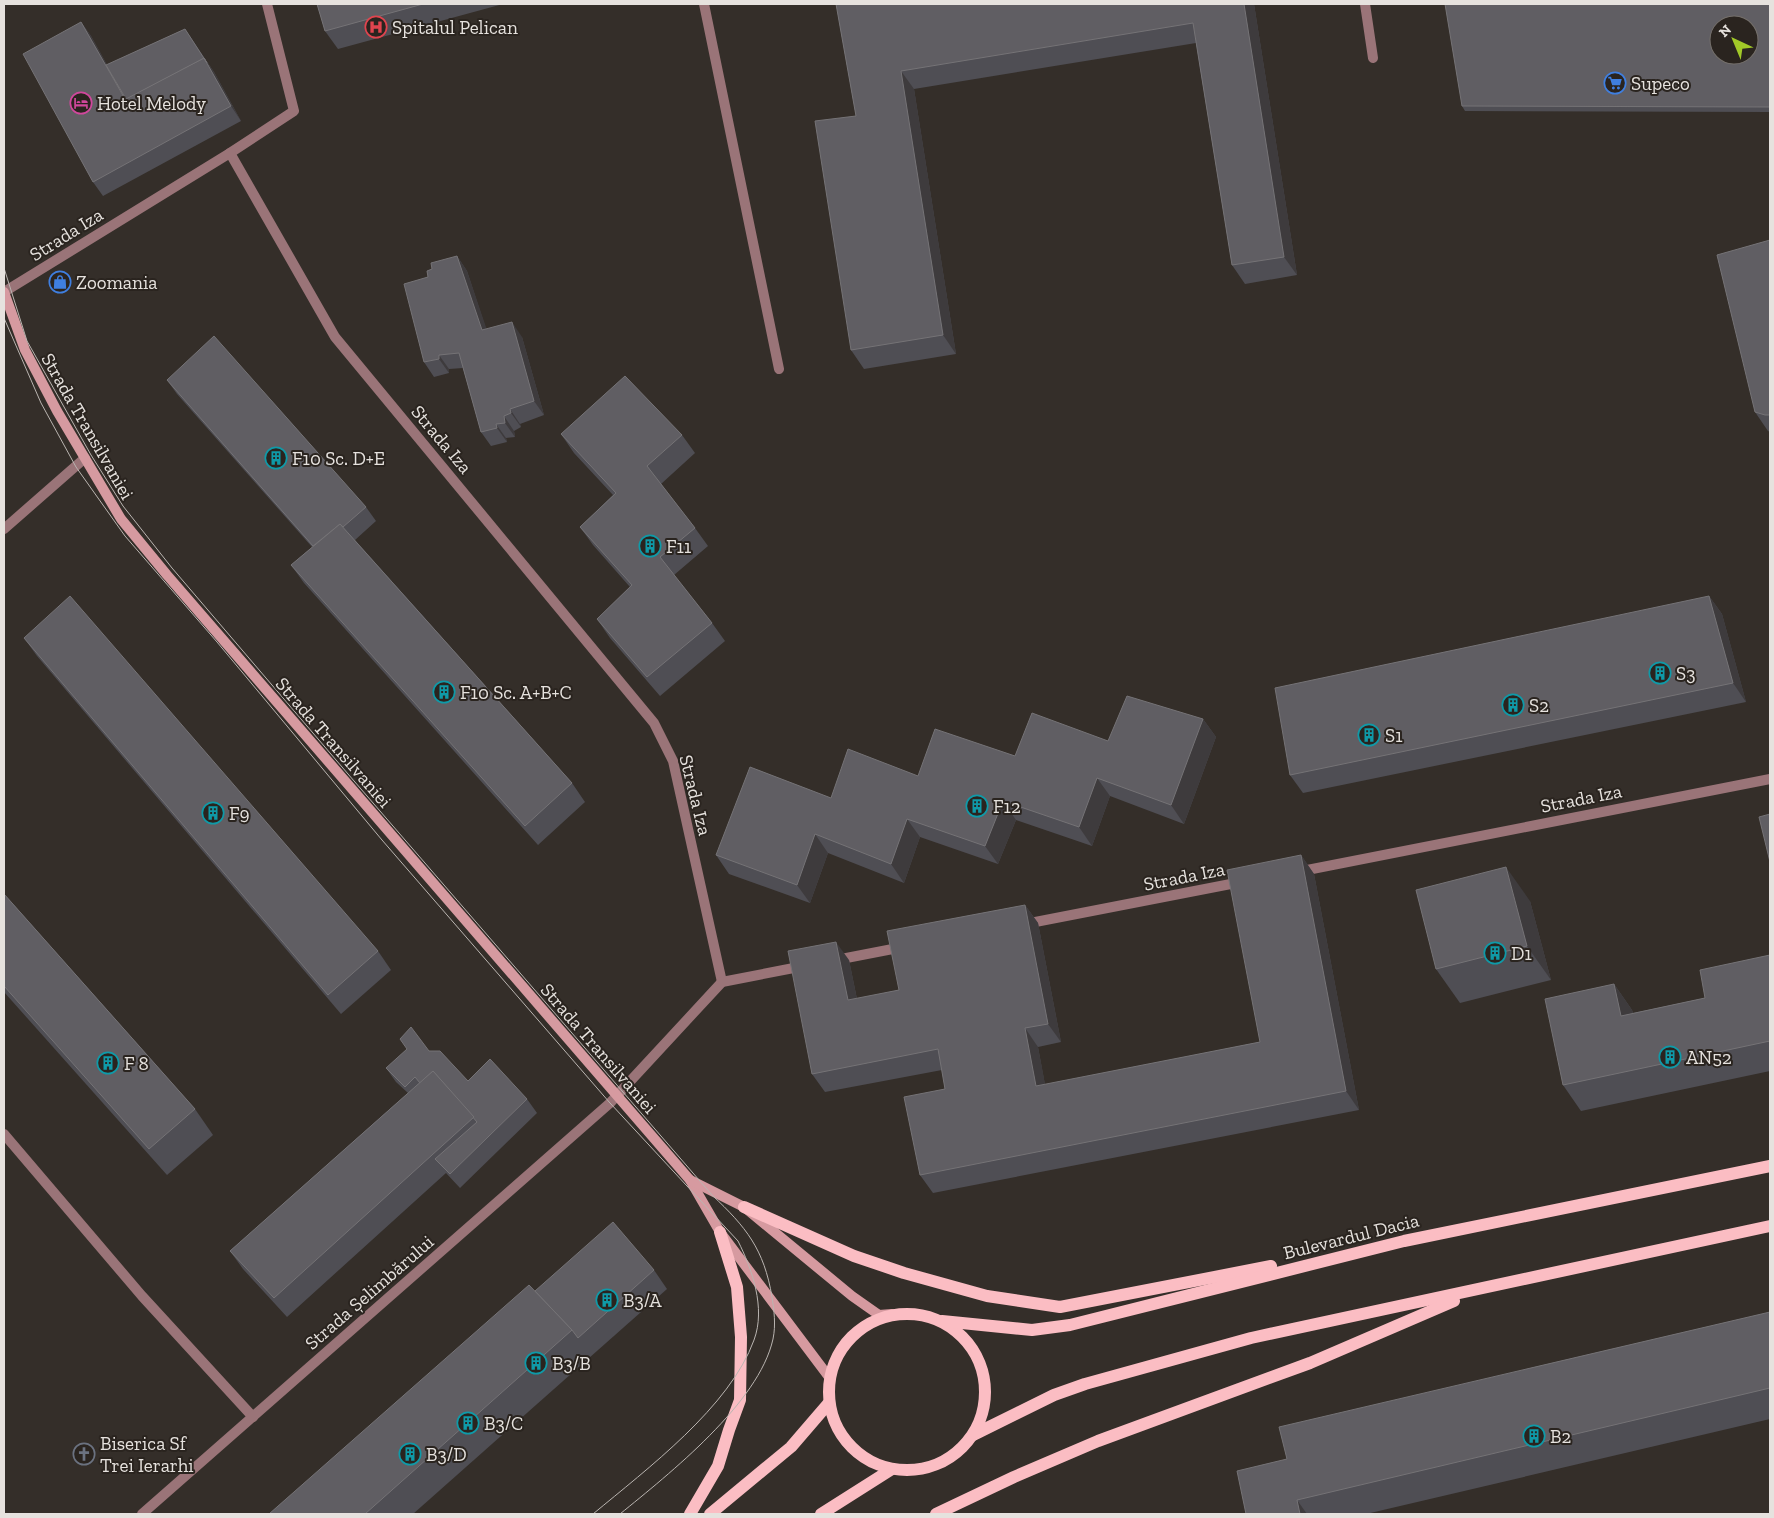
<svg xmlns="http://www.w3.org/2000/svg" width="1774" height="1518" viewBox="0 0 1774 1518" font-family="'Zilla Slab',serif">
	<style>
		.lines { fill: none; stroke-linecap: round; stroke-linejoin: round }
		.street { stroke: #9a7478; stroke-width: 10 }
		.secondary { stroke: #d69aa0; stroke-width: 10 }
		.primary { stroke: #fbbdc3; stroke-width: 12 }
		.tram { stroke: #bab5b1; stroke-width: 1 }
		.wall { fill: #4f4e54 }
		.shaded-wall { fill: #3e3b3d }
		.building { fill: #605e63; stroke: #757376; fill-rule: evenodd }
		.labels { text-anchor: middle; stroke-width: 4; stroke-linejoin: round; paint-order: stroke }
		.poi-label { font-size: 19px; fill: #e6e2de; stroke: #2a241f; text-anchor: start }
		.street-label { font-size: 19px; fill: #e6e2de; stroke: #2a241f }
	</style>
	<rect width="100%" height="100%" fill="#342e29"/>
	<g class="lines">
		<!-- street -->
		<g class="street">
			<polyline points="704,4 779,369"/>
			<polyline points="1365,4 1373,58"/>
			<polyline points="230,153 294,111 267,4"/>
			<polyline points="4,292 230,153 335,337 654,723 673,761 722,982"/>
			<polyline points="4,529 85,458"/>
			<polyline points="1297,872 1770,779"/>
			<polyline points="1025,924 1241,882"/>
			<polyline points="836,960 903,947"/>
			<polyline points="4,1134 142,1296 253,1417"/>
			<polyline points="142,1514 610,1103 722,982 804,966"/>
		</g>
		<!-- secondary -->
		<g class="secondary">
			<polyline points="4,292 25,350 57,411 121,519 167,575 690,1180 720,1232 829,1377"/>
			<polyline points="690,1180 744,1207 852,1296 879,1315 892,1314"/>
		</g>
		<!-- primary -->
		<g class="primary">
			<polyline points="744,1207 854,1256 904,1273 987,1296 1060,1307 1271,1266"/>
			<circle cx="907" cy="1392" r="78"/>
			<polyline points="942,1321 1032,1330 1070,1325 1404,1241 1770,1166"/>
			<polyline points="973,1435 1054,1395 1085,1384 1251,1338 1770,1226"/>
			<polyline points="690,1514 718,1466 729,1430 740,1400 741,1337 737,1287 720,1232"/>
			<polyline points="710,1514 791,1447 828,1404"/>
			<polyline points="821,1514 892,1469"/>
			<polyline points="936,1514 1014,1477 1098,1441 1310,1363 1454,1301"/>
		</g>
		<!-- tram -->
		<g class="tram">
			<path d="M4,268L27,341L91,455L123,506L172,568L348,774L712,1195C746,1227 764,1249 772,1297C774,1310 776,1325 773,1339C759,1403 669,1474 620,1514"/>
			<path d="M4,318L41,403L76,467L125,536L217,642L382,840L610,1103L738,1241C752,1269 766,1308 754,1340C730,1407 647,1469 593,1514"/>
		</g>
	</g>
	<!-- wall -->
	<g class="wall">
		<polygon points="317,4 503,4 338,49 325,31"/>
		<polygon points="836,4 1254,4 1297,275 1245,284 1232,265 1196,43 914,89 956,354 864,369 851,350 856,116"/>
		<polygon points="1770,4 1770,112 1465,111 1462,106"/>
		<polygon points="81,22 91,36 107,65 185,29 214,72 241,121 103,196 93,182"/>
		<polygon points="1770,240 1770,432 1768,431 1755,412"/>
		<polygon points="457,256 467,271 486,329 522,337 544,415 520,424 521,427 514,431 515,437 506,438 507,442 491,446 481,432 463,368 449,369 449,373 434,377 424,362 428,277 432,269"/>
		<polygon points="167,380 366,507 376,521 355,540 572,783 585,802 538,845 304,583 291,565 312,547 177,394"/>
		<polygon points="561,434 682,435 695,453 661,484 695,528 708,546 674,575 712,623 725,641 660,696 610,638 597,619 630,587 593,545 580,527 613,495 574,453"/>
		<polygon points="1709,596 1722,614 1746,702 1303,793 1290,775"/>
		<polygon points="24,638 378,951 391,970 341,1014 37,656"/>
		<polygon points="1203,719 1216,737 1184,824 1110,796 1092,846 1016,820 998,864 920,837 904,883 828,853 810,903 729,874 716,855 831,798 918,776 1015,756 1108,741"/>
		<polygon points="1301,855 1314,874 1359,1110 933,1193 920,1175 945,1089 942,1070 825,1092 812,1074 849,960 857,999 899,990 1025,905 1038,923 1061,1042 1038,1047 1045,1085 1260,1042"/>
		<polygon points="4,894 195,1109 213,1135 167,1175 4,992"/>
		<polygon points="1530,901 1551,980 1460,1003 1436,969"/>
		<polygon points="1770,955 1770,1071 1581,1111 1563,1085 1614,984 1632,1010 1633,1013 1705,998"/>
		<polygon points="429,1051 468,1081 527,1099 537,1113 460,1188 446,1173 287,1317 243,1269 230,1251 408,1093 396,1082 386,1068"/>
		<polygon points="654,1270 667,1289 413,1514 269,1514 535,1291"/>
		<polygon points="1770,1312 1770,1419 1366,1514 1246,1514 1287,1459"/>
	</g>
	<!-- shaded-wall -->
	<g class="shaded-wall">
		<polygon points="1244,4 1254,4 1297,275 1284,257"/>
		<polygon points="81,22 91,36 129,104 128,104"/>
		<polygon points="185,29 214,72 241,121 231,106 204,58"/>
		<polygon points="901,71 914,89 956,354 943,335"/>
		<polygon points="457,256 467,271 492,345 482,330"/>
		<polygon points="512,322 522,337 544,415 534,401"/>
		<polygon points="439,355 449,369 449,373 439,359"/>
		<polygon points="510,409 520,424 521,427 511,413"/>
		<polygon points="504,416 514,431 515,437 505,423"/>
		<polygon points="496,424 506,438 507,442 497,428"/>
		<polygon points="1709,596 1722,614 1746,702 1733,683"/>
		<polygon points="1203,719 1216,737 1184,824 1171,805"/>
		<polygon points="1097,778 1110,796 1092,846 1079,827"/>
		<polygon points="1003,801 1016,820 998,864 985,846"/>
		<polygon points="907,819 920,837 904,883 891,864"/>
		<polygon points="815,834 828,853 810,903 797,885"/>
		<polygon points="1301,855 1314,874 1359,1110 1346,1091"/>
		<polygon points="1506,867 1530,901 1551,980 1527,946"/>
		<polygon points="1025,905 1038,923 1061,1042 1048,1024"/>
		<polygon points="836,942 849,960 861,1019 848,1000"/>
		<polygon points="1614,984 1632,1010 1639,1042 1621,1016"/>
		<polygon points="1025,1028 1038,1047 1049,1105 1036,1086"/>
		<polygon points="1297,1500 1307,1514 1300,1514"/>
	</g>
	<!-- building -->
	<g class="building">
		<polygon points="317,4 423,4 325,31"/>
		<polygon points="836,4 1244,4 1284,257 1232,265 1193,23 901,71 943,335 851,350 815,121 856,116"/>
		<path d="M1445,4H1770V107L1462,106ZM1719,25H1749V55H1719Z"/>
		<polygon points="81,22 125,99 204,58 231,106 93,182 23,54"/>
		<polygon points="185,29 207,63 204,58 126,99 106,65"/>
		<polygon points="1770,240 1770,415 1765,415 1755,412 1717,255"/>
		<polygon points="457,256 482,330 512,322 534,401 510,409 511,413 504,416 505,423 496,424 497,428 481,432 459,353 439,355 439,359 424,362 404,284 428,277 427,271 432,269 431,263"/>
		<polygon points="214,336 366,507 343,527 340,524 313,546 167,380"/>
		<polygon points="625,376 682,435 647,466 695,528 660,557 712,623 647,677 597,619 632,585 580,527 616,493 561,434"/>
		<polygon points="340,524 572,783 525,826 291,565"/>
		<polygon points="70,596 378,951 328,995 24,638"/>
		<polygon points="1709,596 1733,683 1290,775 1275,688"/>
		<polygon points="1127,696 1203,719 1171,805 1097,778 1079,827 1003,801 985,846 907,819 891,864 815,834 797,885 716,855 750,767 831,798 848,749 918,776 935,729 1015,756 1032,713 1108,741"/>
		<polygon points="1770,814 1770,862 1759,817"/>
		<polygon points="1301,855 1346,1091 920,1175 904,1097 945,1089 938,1049 812,1074 788,951 836,942 848,1000 899,990 887,931 1025,905 1048,1024 1025,1028 1036,1086 1260,1042 1227,870"/>
		<polygon points="1506,867 1527,946 1436,969 1416,890"/>
		<polygon points="4,894 195,1109 149,1149 4,986"/>
		<polygon points="1770,955 1770,1041 1563,1085 1545,999 1614,984 1621,1016 1705,998 1700,970"/>
		<polygon points="411,1027 429,1051 440,1051 468,1081 490,1059 527,1099 450,1174 435,1159 477,1122 433,1071 420,1083 415,1077 405,1087 386,1068 407,1049 400,1039"/>
		<polygon points="433,1071 474,1117 274,1298 230,1251"/>
		<polygon points="613,1222 654,1270 578,1338 572,1330 535,1291"/>
		<polygon points="529,1285 572,1330 365,1514 269,1514"/>
		<polygon points="1770,1312 1770,1388 1297,1500 1300,1514 1246,1514 1237,1471 1287,1459 1279,1427"/>
	</g>
	<!-- icons -->
	<defs>
		<g id="hospital-ring" transform="scale(1.125)"><circle r="9.5" fill="#2a241f" stroke="#e0444e" stroke-width="1.5"/><path d="M-5-5h3v3.5h4V-5h3V5h-3V1.5h-4V5h-3Z" fill="#e0444e"/></g>
		<g id="supermarket-ring" transform="scale(1.125)"><circle r="9.5" fill="#2a241f" stroke="#3f7fe0" stroke-width="1.5"/><path d="M-6-5.5h2.5l.6 2H6L4.5 2H-2.5L-4.4-4H-6ZM-1.5 3.2a1.3 1.3 0 1 0 .1 0ZM3 3.2a1.3 1.3 0 1 0 .1 0Z" fill="#3f7fe0"/></g>
		<g id="hotel-ring" transform="scale(1.125)"><circle r="9.5" fill="#2a241f" stroke="#d1479c" stroke-width="1.5"/><path d="M-6-4.5h1.5V1H6V5H4.5V3h-9V5H-6ZM-4 0a1.8 1.8 0 1 1 3.6 0ZM.5 0V-2.5h3Q6-2.5 6 0Z" fill="#d1479c"/></g>
		<g id="shop-ring" transform="scale(1.125)"><circle r="9.5" fill="#2a241f" stroke="#3f7fe0" stroke-width="1.5"/><path d="M-5-2.5h2.3a2.7 3.5 0 0 1 5.4 0H5L5.5 6h-11ZM-1.5-2.5h3a1.5 2.3 0 0 0-3 0Z" fill="#3f7fe0"/></g>
		<g id="building-ring" transform="scale(1.125)"><circle r="9.5" fill="#2a241f" stroke="#0f9aa8" stroke-width="1.5"/><path d="M-4-6H4V6H1V3H-1V6H-4ZM-2.5-4.3h1.7v1.8h-1.7ZM.8-4.3h1.7v1.8H.8ZM-2.5-1h1.7V.8h-1.7ZM.8-1h1.7V.8H.8Z" fill="#0f9aa8"/></g>
		<g id="church-ring" transform="scale(1.125)"><circle r="9.5" fill="#2a241f" stroke="#6b7280" stroke-width="1.5"/><path d="M-1.2-6h2.4v3.5h3.3v2.4h-3.3V6h-2.4V-.1h-3.3v-2.4h3.3Z" fill="#6b7280"/></g>
	</defs>
	<g fill-rule="evenodd">
		<use href="#hospital-ring" x="376" y="27"/>
		<use href="#supermarket-ring" x="1615" y="83"/>
		<use href="#hotel-ring" x="81" y="103"/>
		<use href="#shop-ring" x="60" y="282"/>
		<use href="#building-ring" x="276" y="458"/>
		<use href="#building-ring" x="650" y="546"/>
		<use href="#building-ring" x="1660" y="673"/>
		<use href="#building-ring" x="444" y="692"/>
		<use href="#building-ring" x="1513" y="705"/>
		<use href="#building-ring" x="1369" y="735"/>
		<use href="#building-ring" x="977" y="806"/>
		<use href="#building-ring" x="213" y="813"/>
		<use href="#building-ring" x="1495" y="953"/>
		<use href="#building-ring" x="1670" y="1057"/>
		<use href="#building-ring" x="108" y="1063"/>
		<use href="#building-ring" x="607" y="1300"/>
		<use href="#building-ring" x="536" y="1363"/>
		<use href="#building-ring" x="468" y="1423"/>
		<use href="#building-ring" x="1534" y="1436"/>
		<use href="#church-ring" x="84" y="1454"/>
		<use href="#building-ring" x="410" y="1454"/>
	</g>
	<g class="labels">
		<!-- poi labels -->
		<g class="poi-label">
			<text x="392" y="34">Spitalul Pelican</text>
			<text x="1631" y="90">Supeco</text>
			<text x="97" y="110">Hotel Melody</text>
			<text x="76" y="289">Zoomania</text>
			<text x="292" y="465">F10 Sc. D+E</text>
			<text x="666" y="553">F11</text>
			<text x="1676" y="680">S3</text>
			<text x="460" y="699">F10 Sc. A+B+C</text>
			<text x="1529" y="712">S2</text>
			<text x="1385" y="742">S1</text>
			<text x="993" y="813">F12</text>
			<text x="229" y="820">F9</text>
			<text x="1511" y="960">D1</text>
			<text x="1686" y="1064">AN52</text>
			<text x="124" y="1070">F 8</text>
			<text x="623" y="1307">B3/A</text>
			<text x="552" y="1370">B3/B</text>
			<text x="484" y="1430">B3/C</text>
			<text x="1550" y="1443">B2</text>
			<text x="100" y="1450">Biserica Sf<tspan x="100" dy="22">Trei Ierarhi</tspan></text>
			<text x="426" y="1461">B3/D</text>
		</g>
		<!-- street labels -->
		<g class="street-label">
			<text transform="translate(66 234) rotate(-32)" y="7">Strada Iza</text>
			<text transform="translate(88 426) rotate(60)" y="7">Strada Transilvaniei</text>
			<text transform="translate(442 439) rotate(50)" y="7">Strada Iza</text>
			<text transform="translate(334 742) rotate(49)" y="7">Strada Transilvaniei</text>
			<text transform="translate(696 795) rotate(76)" y="7">Strada Iza</text>
			<text transform="translate(1581 798) rotate(-11)" y="7">Strada Iza</text>
			<text transform="translate(1184 876) rotate(-11)" y="7">Strada Iza</text>
			<text transform="translate(599 1048) rotate(49)" y="7">Strada Transilvaniei</text>
			<text transform="translate(1351 1236) rotate(-14)" y="7">Bulevardul Dacia</text>
			<text transform="translate(369 1292) rotate(-41)" y="7">Strada Șelimbărului</text>
		</g>
	</g>
	<!-- border -->
	<rect width="1774" height="1518" fill="none" stroke="#e6e2de" stroke-width="10"/>
	<!-- north arrow -->
	<g transform="translate(1734 40) rotate(316)"><circle r="24" fill="#2a241f" stroke="#75706b"/>
	<path d="M0-4L9 19L0 12L-9 19Z" fill="#a2c928"/>
	<text y="-8" font-size="14" font-weight="bold" text-anchor="middle" fill="#e6e2de">N</text>
	</g>
</svg>
